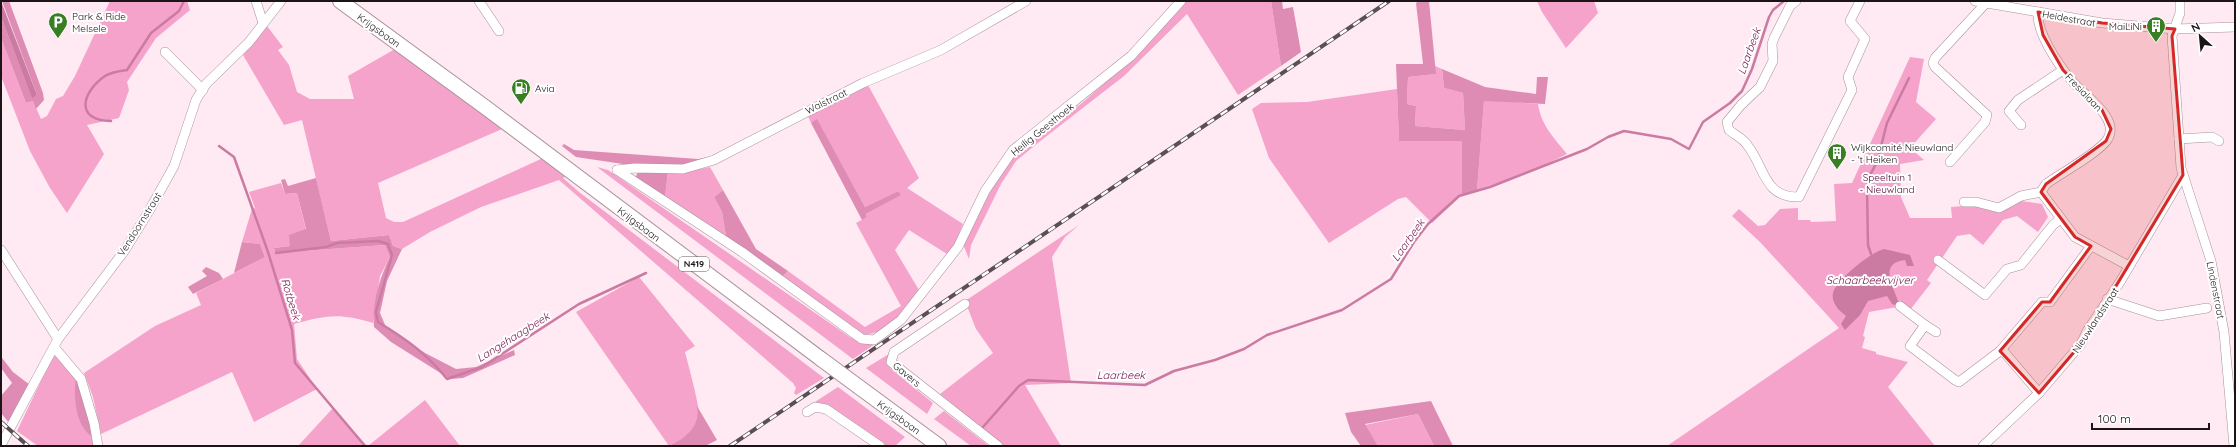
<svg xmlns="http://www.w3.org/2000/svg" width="2236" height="447" viewBox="0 0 2236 447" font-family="Quicksand,sans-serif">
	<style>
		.green { fill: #f5a3cb }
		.forest { fill: #de8cb4 }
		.water { fill: #cb7ba2 }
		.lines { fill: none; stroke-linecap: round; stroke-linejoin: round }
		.stream { stroke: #cb7ba2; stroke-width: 2.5 }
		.street-casing { stroke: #a7929b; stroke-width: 10 }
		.primary-casing { stroke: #a7929b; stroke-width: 16 }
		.street { stroke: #fff; stroke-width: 9 }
		.primary { stroke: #fff; stroke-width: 14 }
		.rail-casing { stroke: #5a4f54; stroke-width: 4 }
		.rail { stroke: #fff; stroke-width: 2.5; stroke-dasharray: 8; stroke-linecap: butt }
		.primary-bridge-casing { stroke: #a7929b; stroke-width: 16; stroke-linecap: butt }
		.primary-bridge { stroke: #fff; stroke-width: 14 }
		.marked { fill: #d62828; fill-opacity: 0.2; stroke: #d62828; stroke-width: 3; stroke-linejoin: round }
		.labels { text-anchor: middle; stroke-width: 4; stroke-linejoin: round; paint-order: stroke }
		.shield { fill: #fff; stroke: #5f5a5d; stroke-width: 1 }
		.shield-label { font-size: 9px; font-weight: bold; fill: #1b1417 }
		.poi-label { font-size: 10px; fill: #1b1417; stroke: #fff; text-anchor: start }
		.street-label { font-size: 10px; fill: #1b1417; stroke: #fff }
		.park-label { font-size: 10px; fill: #500734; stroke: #fff }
		.water-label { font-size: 11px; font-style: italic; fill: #76164f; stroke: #fff }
	</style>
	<rect width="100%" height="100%" fill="#ffe9f2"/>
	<!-- green -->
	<g class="green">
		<polygon points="110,1 187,1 190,10 156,38 127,82 129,90 119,118 87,125 104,154 67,213 50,188 30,151 1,76 1,38 26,103 33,101 41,119 47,116 56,99 63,96 75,76"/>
		<polygon points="1186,1 1271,1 1281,66 1238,95 1187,14 1124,76 1039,142 1016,161 1001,184 971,245 969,259 963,244 1000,173 1018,150 1082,103 1131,60"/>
		<polygon points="1537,1 1594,1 1598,13 1566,48 1542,12"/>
		<polygon points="267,26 283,47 278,50 289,65 297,92 310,99 354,99 348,76 395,49 502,129 378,183 386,218 394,222 403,222 543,158 565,177 563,178 579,192 824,378 796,395 794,393 796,388 793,383 559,180 481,207 430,232 402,249 393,246 389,235 331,241 302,120 284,125 243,55"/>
		<polygon points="1910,57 1924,59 1916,102 1936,119 1910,148 1924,160 1900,164 1901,197 1910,218 1952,218 1951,207 1977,205 1996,211 2005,210 2021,201 2042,204 2048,217 2038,232 2017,216 2003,220 1983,245 1970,234 1957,236 1927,280 1931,283 1910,310 1903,306 1869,312 1863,336 1865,337 1862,348 1876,352 1876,354 1908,362 1888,387 1935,446 1667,446 1839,328 1760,242 1732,216 1739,209 1758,226 1765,225 1780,209 1798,208 1798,220 1810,220 1811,222 1836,221 1834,184 1852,183"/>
		<polygon points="1435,66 1442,69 1444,88 1463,93 1465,130 1415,126 1416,106 1407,104 1408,77 1435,74"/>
		<path d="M868,85L919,178L907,188L963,224L954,246L947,254L909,230L895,250L919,290C905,309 889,334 863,335L783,276L788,271L865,327L901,306L856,223L867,217L866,214L900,195L898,191L865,207L817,120L811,123L808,116Z"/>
		<polygon points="1397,89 1399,141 1462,141 1462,195 1432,223 1406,197 1398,199 1329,243 1269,158 1252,109 1261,103 1307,102"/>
		<path d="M1484,100L1538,104C1541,125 1554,138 1567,154L1530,172L1477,190Z"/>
		<polygon points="597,167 608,170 850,337 861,342 875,344 853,359"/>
		<polygon points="710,167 723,190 714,197 722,212 726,236 665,197 668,172 685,172"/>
		<path d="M281,183L285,194L297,193L306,230L290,246L274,248L275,253L385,245L390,257L380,276L373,323C339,313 328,315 294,324L297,359L317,389L254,422L232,372L101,434L93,397L84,373L155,326L201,305L196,293L265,257L260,244L242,242L252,209L255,208L249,192Z"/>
		<polygon points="1079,225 1065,237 1052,257 1071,383 1025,385 1061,446 1004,446 940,394 993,353 976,329 965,301"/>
		<path d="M639,277L695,346L685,352C688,364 700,407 699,416C697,431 680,440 669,446L576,312Z"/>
		<polygon points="889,354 887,362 890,368 933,403 927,414 866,368"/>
		<path d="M55,356L76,376C72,407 91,419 94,446H38L17,431L52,358Z"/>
		<polygon points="838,387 905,437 895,446 887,446 827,405 821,403 804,409"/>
		<polygon points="425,400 460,446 368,446"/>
		<polygon points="333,408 367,446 298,446"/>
		<polygon points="944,411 989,446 971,446 934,419"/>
		<polygon points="1418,414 1434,446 1378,446 1365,425"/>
	</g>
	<!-- forest -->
	<g class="forest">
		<polygon points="2,1 9,1 43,93 44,100 36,109 33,101 26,103 1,38 1,17 32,97 37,95"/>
		<polygon points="1271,1 1282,1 1283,9 1293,7 1301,52 1281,66"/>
		<polygon points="1419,1 1429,1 1436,74 1408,77 1407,104 1416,106 1415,126 1465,130 1463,93 1444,88 1442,69 1485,87 1536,94 1537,77 1548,77 1545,104 1484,101 1477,190 1462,195 1462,141 1399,141 1396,64 1423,64 1416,3"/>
		<polygon points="817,119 865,207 898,191 901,195 866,214 867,217 862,220 811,123"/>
		<polygon points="564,144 574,150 698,159 709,157 687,165 623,164 576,157 562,146"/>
		<polygon points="638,172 668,172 665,197 635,178"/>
		<path d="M316,178L331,241L389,235L393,246L402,249L387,281L380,313L386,327L425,353L456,369L476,367L514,350L515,355L463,378L450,379L391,342L374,327C372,303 379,279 390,257L385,245L275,253L274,248L290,246L289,235L306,229L297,193L285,194L281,180L285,179L288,186Z"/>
		<polygon points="723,190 756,249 788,271 783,276 726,236 722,212 714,197"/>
		<polygon points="242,242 260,244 265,257 234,273"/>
		<polygon points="206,267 219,273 223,279 193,294 188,287 207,276 202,271"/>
		<polygon points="2,358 13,372 30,385 10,424 1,413 1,396 12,383 1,368"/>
		<path d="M76,376L79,382L93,437C75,427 73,395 76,376Z"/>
		<polygon points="1431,401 1453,446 1434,446 1418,414 1365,424 1378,446 1361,446 1351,432 1345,413"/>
		<path d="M697,406L717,440L705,446H669C686,437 701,427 697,406Z"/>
	</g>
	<!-- water -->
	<g class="water">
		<polygon points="1,1 37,95 32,98 1,17"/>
		<path d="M1884,249L1910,255L1914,266H1907L1905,260C1876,263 1896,291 1899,304L1898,306L1892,304L1887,296L1868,301L1860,315L1845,330L1841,324L1846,316C1839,311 1831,303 1833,293C1836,280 1871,252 1884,249Z"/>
	</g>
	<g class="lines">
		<!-- stream -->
		<g class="stream">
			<path d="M111,121C73,120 83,91 105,76C111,72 120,71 127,70L151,33L179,11L184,1"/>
			<polyline points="219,146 234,157 268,252 292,330 295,363 365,446"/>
			<path d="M276,253L326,247L337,243L378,241L388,244L392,255L376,312L378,322C406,339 426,353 447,379L482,367L579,304L646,273"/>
			<polyline points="1871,254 1868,245 1867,189 1869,177 1877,162 1887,123 1909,78"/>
			<polyline points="983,427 1019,386 1028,380 1145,385 1174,371 1215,360 1244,349 1267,335 1342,310 1391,279 1414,242 1428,224 1459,196 1490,187 1587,149 1608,137 1624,131 1671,139 1689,149 1703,122 1730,103 1742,91 1752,69 1769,17 1773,10 1784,1"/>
		</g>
		<!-- street casing -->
		<g class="street-casing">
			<g id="street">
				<polyline points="256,1 263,23"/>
				<polyline points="479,1 499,31"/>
				<path d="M1796,1L1790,6L1774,38L1772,44L1773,61L1760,87L1741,105L1727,122L1729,130C1736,136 1743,138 1748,146C1765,168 1764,198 1799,197L1852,90L1848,77L1865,39L1850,21L1860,1"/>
				<polyline points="1975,1 2102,23 2175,29 2235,27"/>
				<polyline points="2180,1 2180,13 2172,36 2181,168 2211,261 2224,332 2234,446"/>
				<polyline points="165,52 203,90"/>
				<polyline points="2021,125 2009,111 2018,100 2063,70"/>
				<polyline points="2179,139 2212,137 2219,141"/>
				<polyline points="1950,162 1985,122 1987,115 1935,67 1933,63 1935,58 1986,3"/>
				<polyline points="617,170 742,252 862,339 874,340 901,320 958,247 985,191 1013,150 1131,56 1181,1"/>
				<polyline points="617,170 634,168 683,169 714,160 863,83 941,50 1026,1"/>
				<polyline points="2041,192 2075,237 2129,266"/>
				<path d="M1964,202H1976L1999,208L2021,196L2041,192L2046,184C2061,173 2097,154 2107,140C2122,118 2082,94 2071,80C2058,64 2036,32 2038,12"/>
				<polyline points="1,250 58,339"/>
				<polyline points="1938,260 1985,295 2007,269 2021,265 2053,225 2060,219"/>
				<polyline points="2107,299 2159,316 2207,308"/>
				<polyline points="965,304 894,352 891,362 998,446"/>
				<polyline points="1900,306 1925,325 1910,346 1955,380 1959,382 2000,351 2005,353 2039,393"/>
				<polyline points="1925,325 1936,332"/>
				<polyline points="54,347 81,379 94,423 98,446"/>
				<polyline points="2000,351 2042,302 2050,302 2091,246"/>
				<polyline points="807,412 815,407 826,409 880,446"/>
				<polyline points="1,445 58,339 125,250 149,211 174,166 196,100 206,84 249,42 281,1"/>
				<polyline points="1983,446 2039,393 2081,344 2087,331 2120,282 2183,175"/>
			</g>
		</g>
		<!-- primary casing -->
		<g class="primary-casing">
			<g id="primary">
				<polyline points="340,1 485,107 821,359"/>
				<polyline points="859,387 939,446"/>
			</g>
		</g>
		<!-- street -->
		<use href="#street" class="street"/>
		<!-- primary -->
		<use href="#primary" class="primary"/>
		<!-- rail casing -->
		<g class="rail-casing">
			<g id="rail">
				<polyline points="1,422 28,446"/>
				<polyline points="730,446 1389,1"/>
			</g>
		</g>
		<!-- rail -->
		<use href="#rail" class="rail"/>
		<!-- primary-bridge casing -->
		<g class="primary-bridge-casing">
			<polyline id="primary-bridge" points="821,359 859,387"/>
		</g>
		<!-- primary-bridge -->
		<use href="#primary-bridge" class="primary-bridge"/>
	</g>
	<!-- marked area -->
	<path class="marked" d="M2038,12L2102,23L2175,29L2172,36L2183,175L2081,344L2039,393L2000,351L2042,302H2050L2091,246L2075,237L2041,192L2046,184L2106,141L2111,129L2102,110L2063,70L2043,35Z"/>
	<!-- icons -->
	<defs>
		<g id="parking-pin" transform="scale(1)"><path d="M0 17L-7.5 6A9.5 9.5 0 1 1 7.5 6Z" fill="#387e22" stroke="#fff"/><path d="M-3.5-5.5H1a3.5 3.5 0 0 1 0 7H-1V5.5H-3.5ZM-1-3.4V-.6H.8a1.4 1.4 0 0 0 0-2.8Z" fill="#fff"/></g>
		<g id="building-pin" transform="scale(1)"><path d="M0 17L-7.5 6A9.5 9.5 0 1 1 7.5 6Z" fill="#387e22" stroke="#fff"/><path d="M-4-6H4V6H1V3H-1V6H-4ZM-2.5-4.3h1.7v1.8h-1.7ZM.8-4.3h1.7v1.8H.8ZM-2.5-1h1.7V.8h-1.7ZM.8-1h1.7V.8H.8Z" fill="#fff"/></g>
		<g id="fuel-pin" transform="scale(1)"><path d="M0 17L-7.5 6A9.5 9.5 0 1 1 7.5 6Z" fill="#387e22" stroke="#fff"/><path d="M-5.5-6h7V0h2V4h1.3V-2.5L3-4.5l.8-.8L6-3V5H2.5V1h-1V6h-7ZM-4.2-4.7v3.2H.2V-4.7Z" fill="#fff"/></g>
	</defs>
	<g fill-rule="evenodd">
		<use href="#parking-pin" x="58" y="22"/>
		<use href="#building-pin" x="2156" y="26"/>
		<use href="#fuel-pin" x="521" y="88"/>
		<use href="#building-pin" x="1837" y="153"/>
	</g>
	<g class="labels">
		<!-- shield labels -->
		<rect class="shield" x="679" y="257" width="30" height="14" rx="3"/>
		<g class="shield-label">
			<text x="694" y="267">N419</text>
		</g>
		<!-- poi labels -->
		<g class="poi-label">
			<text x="72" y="20">Park &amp; Ride<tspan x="72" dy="12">Melsele</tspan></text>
			<text x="2142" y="30" text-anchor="end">MaiLiNi</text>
			<text x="535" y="92">Avia</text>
			<text x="1851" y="151">Wijkcomité Nieuwland<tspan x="1851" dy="12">- 't Heiken</tspan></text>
		</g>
		<!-- street labels -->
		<g class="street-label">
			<text transform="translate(2069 18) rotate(10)" y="4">Heidestraat</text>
			<text transform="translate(379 30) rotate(36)" y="4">Krijgsbaan</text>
			<text transform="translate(2084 92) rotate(46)" y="4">Fresialaan</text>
			<text transform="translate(826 101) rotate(-26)" y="4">Walstraat</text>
			<text transform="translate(1042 129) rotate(-39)" y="4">Heilig Geesthoek</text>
			<text transform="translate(139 224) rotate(-58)" y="4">Vendoornstraat</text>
			<text transform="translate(639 224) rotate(37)" y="4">Krijgsbaan</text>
			<text transform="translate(2216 290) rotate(79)" y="4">Lindenstraat</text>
			<text transform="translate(2095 320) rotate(-57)" y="4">Nieuwlandstraat</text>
			<text transform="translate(907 374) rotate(40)" y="4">Gavers</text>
			<text transform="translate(899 417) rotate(36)" y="4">Krijgsbaan</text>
		</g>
		<!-- park labels -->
		<g class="park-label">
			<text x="1887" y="181">Speeltuin 1<tspan x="1887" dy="12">- Nieuwland</tspan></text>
		</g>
		<!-- water labels -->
		<g class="water-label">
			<text transform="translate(1749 51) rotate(-70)" y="4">Laarbeek</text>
			<text transform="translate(1408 240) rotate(-55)" y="4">Laarbeek</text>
			<text x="1870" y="284">Schaarbeekvijver</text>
			<text transform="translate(291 299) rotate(73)" y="4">Rotbeek</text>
			<text transform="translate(513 337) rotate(-32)" y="4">Langehaagbeek</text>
			<text x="1121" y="379">Laarbeek</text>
		</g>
	</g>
	<!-- border -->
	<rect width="2236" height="447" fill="none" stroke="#1b1417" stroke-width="4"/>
	<!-- north arrow -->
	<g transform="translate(2200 36) rotate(333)" stroke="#ffffff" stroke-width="3" paint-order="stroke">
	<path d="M0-3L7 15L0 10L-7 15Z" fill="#1b1417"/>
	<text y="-6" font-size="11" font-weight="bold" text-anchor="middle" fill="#1b1417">N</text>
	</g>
	<!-- scale -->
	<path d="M2092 423v6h117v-6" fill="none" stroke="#1b1417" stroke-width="2"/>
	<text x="2098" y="423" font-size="12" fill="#1b1417" stroke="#ffffff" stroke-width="3" paint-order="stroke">100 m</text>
</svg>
